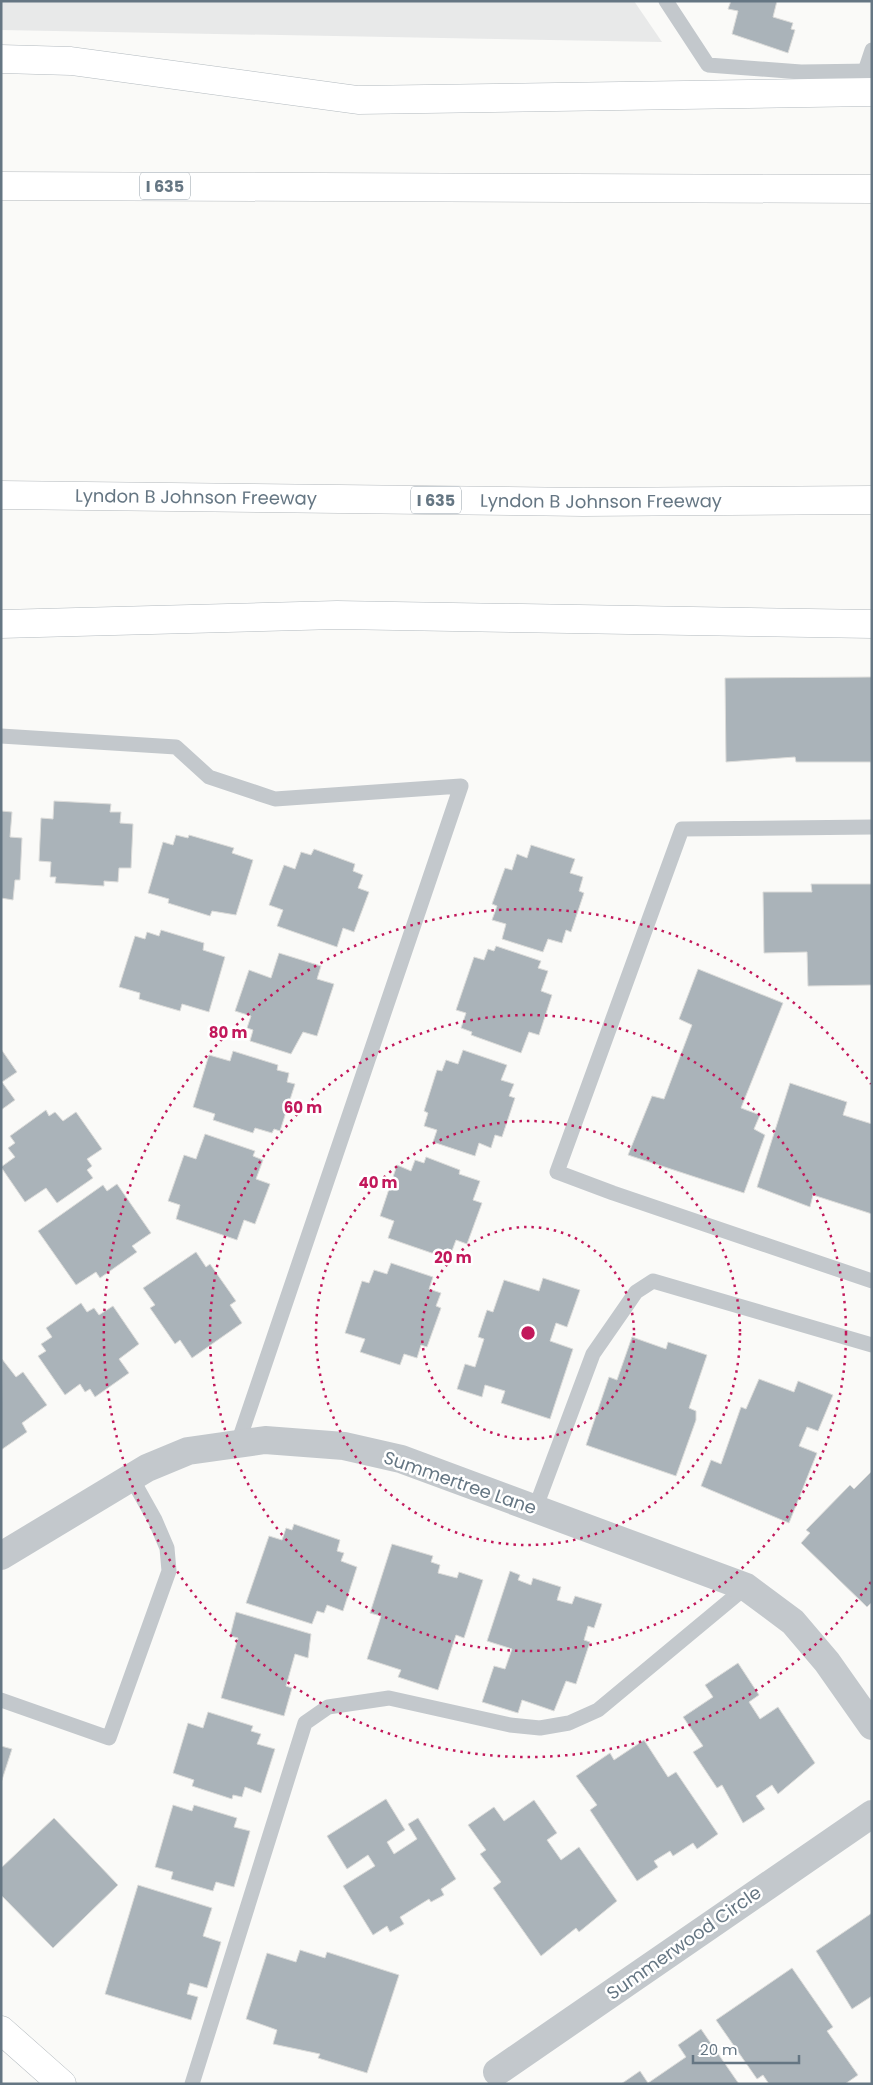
<svg xmlns="http://www.w3.org/2000/svg" width="873" height="2085" viewBox="0 0 873 2085" font-family="Poppins,sans-serif">
	<style>
		.built { fill: #e8e9e9 }
		.building { fill: #aab3b9; stroke: #dcdcda }
		.lines { fill: none; stroke-linecap: round; stroke-linejoin: round }
		.secondary-casing { stroke: #b3babf; stroke-width: 29 }
		.highway-casing { stroke: #b4b9bd; stroke-width: 29 }
		.lane { stroke: #c3c8cc; stroke-width: 15 }
		.street { stroke: #c3c8cc; stroke-width: 28 }
		.secondary { stroke: #fff; stroke-width: 28 }
		.highway { stroke: #fff; stroke-width: 28 }
		.ring { fill: none; stroke: #c2185b; stroke-width: 2.5; stroke-dasharray: 2.5 5 }
		.labels { text-anchor: middle; stroke-width: 5; stroke-linejoin: round; paint-order: stroke }
		.shield { fill: #fff; stroke: #939fa8; stroke-width: 1 }
		.shield-label { font-size: 16px; font-weight: bold; fill: #657683 }
		.street-label { font-size: 18px; fill: #657683; stroke: #fff }
		.centre { fill: #c2185b; stroke: #fff; stroke-width: 2.5 }
		.ring-label { font-size: 15px; text-anchor: middle; font-weight: bold; fill: #c2185b; stroke: #fff; stroke-width: 5; stroke-linejoin: round; paint-order: stroke }
	</style>
	<rect width="100%" height="100%" fill="#fafaf8"/>
	<!-- built -->
	<polygon class="built" points="1,1 634,1 662,42 1,30"/>
	<!-- building -->
	<g class="building">
		<polygon points="731,1 777,1 773,17 793,23 791,29 795,30 788,53 732,34 738,11 728,9"/>
		<polygon points="872,677 871,762 796,762 795,757 726,762 725,678"/>
		<polygon points="54,801 111,804 110,812 121,812 120,823 133,824 131,868 119,868 118,882 104,881 104,886 55,883 56,877 50,877 51,862 39,861 41,818 53,819"/>
		<polygon points="1,811 12,812 10,837 22,838 20,880 15,880 13,900 1,898"/>
		<polygon points="176,835 188,838 189,835 234,848 232,853 253,860 236,915 212,911 210,916 168,903 169,899 148,893 163,842 173,845"/>
		<polygon points="531,845 575,859 570,873 583,877 579,891 584,893 571,932 566,930 562,943 548,939 543,952 502,939 506,924 492,920 497,906 492,904 505,868 512,870 517,854 527,858"/>
		<polygon points="314,849 355,864 353,871 363,875 358,888 369,892 354,932 343,928 337,947 277,926 283,910 269,905 284,865 295,869 301,852 311,855"/>
		<polygon points="811,884 872,884 872,985 808,986 807,952 764,953 763,892 812,892"/>
		<polygon points="161,930 204,943 203,950 225,957 209,1012 182,1004 180,1011 139,999 140,993 119,987 135,936 145,939 147,932 159,936"/>
		<polygon points="496,946 541,961 538,968 548,971 541,991 552,995 539,1035 529,1032 521,1053 471,1035 472,1032 461,1028 466,1013 456,1010 474,957 484,960 488,949 494,951"/>
		<polygon points="279,953 321,966 317,979 334,984 317,1036 303,1032 291,1054 250,1041 253,1030 247,1028 251,1016 235,1011 249,970 271,978"/>
		<polygon points="698,969 783,1003 741,1108 760,1115 754,1129 765,1135 744,1193 628,1155 652,1096 664,1099 692,1025 679,1019"/>
		<polygon points="1,1049 17,1072 2,1082 15,1100 1,1110"/>
		<polygon points="463,1050 507,1065 501,1080 514,1084 509,1096 515,1098 502,1137 495,1135 491,1148 479,1143 475,1156 433,1142 437,1130 424,1126 428,1113 424,1111 437,1070 442,1071 446,1060 458,1064"/>
		<polygon points="233,1051 278,1065 277,1070 289,1073 287,1082 295,1084 280,1131 274,1129 272,1133 255,1128 253,1133 213,1120 215,1114 193,1107 209,1055 230,1061"/>
		<polygon points="790,1083 847,1102 843,1115 872,1124 872,1214 813,1195 810,1207 757,1187"/>
		<polygon points="46,1110 49,1116 55,1112 63,1121 76,1112 102,1149 87,1159 92,1166 87,1170 93,1178 57,1203 46,1188 25,1202 1,1167 15,1157 8,1148 15,1143 10,1136"/>
		<polygon points="205,1134 255,1151 253,1156 263,1160 256,1179 270,1184 255,1224 244,1220 237,1240 176,1219 180,1205 168,1201 184,1155 196,1159"/>
		<polygon points="426,1157 460,1170 459,1174 480,1181 473,1200 482,1203 467,1244 456,1240 449,1259 388,1238 394,1221 380,1216 397,1165 411,1171 415,1160 424,1163"/>
		<polygon points="117,1184 151,1233 132,1246 137,1252 100,1278 96,1272 76,1285 38,1231 103,1185 107,1191"/>
		<polygon points="196,1252 206,1267 210,1264 236,1301 230,1305 242,1323 192,1358 180,1340 175,1344 150,1308 155,1305 143,1288"/>
		<polygon points="391,1263 433,1277 429,1289 441,1293 436,1306 441,1308 427,1347 421,1345 417,1358 404,1354 400,1365 360,1352 365,1339 345,1333 362,1281 369,1283 374,1270 387,1274"/>
		<polygon points="543,1278 580,1290 567,1327 556,1323 550,1341 573,1349 550,1419 501,1403 505,1391 485,1385 482,1397 457,1389 465,1364 475,1367 484,1339 478,1337 487,1310 493,1312 504,1280 539,1291"/>
		<polygon points="81,1303 87,1312 94,1308 99,1315 113,1306 139,1344 119,1359 129,1373 95,1397 90,1389 85,1392 80,1384 65,1395 38,1356 46,1351 41,1344 52,1337 46,1328"/>
		<polygon points="632,1337 666,1349 668,1342 707,1355 689,1408 696,1411 696,1420 676,1476 586,1445 609,1377 617,1380"/>
		<polygon points="2,1359 16,1377 23,1372 47,1405 22,1423 27,1432 1,1450"/>
		<polygon points="759,1379 794,1392 798,1381 833,1395 818,1431 807,1427 799,1446 817,1453 789,1523 701,1486 711,1460 721,1464 741,1407 746,1409"/>
		<polygon points="872,1471 872,1602 867,1607 801,1543 810,1533 806,1530 850,1485 854,1489"/>
		<polygon points="294,1524 340,1540 337,1551 344,1553 341,1561 357,1567 343,1611 327,1605 324,1613 317,1611 312,1624 246,1603 269,1536 282,1540 286,1528 292,1530"/>
		<polygon points="392,1544 433,1556 431,1562 440,1565 438,1573 457,1578 459,1572 483,1580 464,1638 456,1635 438,1690 398,1677 401,1670 367,1659 381,1616 370,1613"/>
		<polygon points="510,1571 520,1575 518,1580 531,1585 533,1578 561,1587 557,1600 572,1604 575,1596 602,1604 594,1628 588,1626 584,1640 590,1642 576,1684 566,1681 554,1711 522,1700 518,1713 482,1702 494,1666 505,1669 512,1649 487,1641"/>
		<polygon points="236,1612 311,1634 308,1658 295,1654 286,1686 292,1688 284,1716 221,1698 238,1638 230,1636"/>
		<polygon points="738,1663 759,1695 749,1702 760,1719 778,1707 815,1763 778,1794 772,1785 756,1796 765,1809 743,1823 722,1785 717,1788 693,1752 703,1746 683,1717 713,1697 705,1685"/>
		<polygon points="208,1712 253,1726 251,1731 261,1734 257,1744 275,1749 261,1793 245,1787 242,1797 233,1795 232,1799 192,1786 194,1780 173,1773 188,1723 203,1728"/>
		<polygon points="644,1740 668,1777 676,1772 718,1834 697,1849 693,1843 673,1856 670,1851 654,1861 658,1867 637,1881 590,1810 597,1805 576,1776 610,1753 614,1760"/>
		<polygon points="1,1746 12,1749 1,1783"/>
		<polygon points="386,1799 405,1830 387,1842 394,1854 417,1839 408,1824 418,1818 456,1879 441,1889 444,1895 431,1902 429,1899 400,1917 404,1924 390,1932 387,1926 373,1935 343,1886 375,1866 368,1855 347,1869 327,1836"/>
		<polygon points="534,1800 557,1833 547,1840 561,1860 579,1847 617,1901 579,1932 576,1928 541,1956 493,1888 501,1882 480,1854 486,1850 468,1825 494,1807 504,1821"/>
		<polygon points="173,1805 192,1811 194,1805 237,1818 234,1827 250,1831 234,1887 216,1882 213,1891 171,1879 173,1872 155,1867"/>
		<polygon points="54,1818 118,1885 53,1948 1,1895 1,1868"/>
		<polygon points="138,1885 212,1908 203,1936 221,1942 207,1988 190,1983 187,1994 198,1997 191,2020 105,1994"/>
		<polygon points="872,1913 872,1996 852,2009 816,1951"/>
		<polygon points="300,1950 325,1958 327,1952 399,1975 367,2073 318,2058 320,2054 273,2044 277,2030 246,2019 267,1953 296,1962"/>
		<polygon points="792,1968 833,2027 827,2031 858,2075 845,2084 769,2084 763,2075 757,2079 716,2020"/>
		<polygon points="701,2029 739,2084 621,2084 640,2071 648,2083 686,2057 678,2045"/>
	</g>
	<g class="lines">
		<!-- secondary casing -->
		<g class="secondary-casing">
			<g id="secondary">
				<polyline points="1,59 71,61 358,100 872,92"/>
				<polyline points="1,624 337,615 872,624"/>
				<polyline points="1,2030 62,2084"/>
			</g>
		</g>
		<!-- highway casing -->
		<g class="highway-casing">
			<g id="highway">
				<polyline points="1,186 872,189"/>
				<path id="s1" d="M1,495L583,502L872,500"/>
			</g>
		</g>
		<!-- lane -->
		<g class="lane">
			<polyline points="666,1 708,65 801,72 872,71"/>
			<polyline points="865,71 872,50"/>
			<polyline points="1,736 176,747 209,777 275,799 461,786 238,1443"/>
			<polyline points="872,827 682,829 557,1172 613,1193 872,1281"/>
			<polyline points="535,1509 593,1354 636,1292 653,1281 872,1345"/>
			<polyline points="1,1700 109,1738 169,1571 167,1548 155,1520 131,1477"/>
			<polyline points="192,2084 305,1723 328,1707 389,1698 510,1725 540,1728 569,1723 598,1710 746,1587"/>
		</g>
		<!-- street -->
		<g class="street">
			<polyline points="1,1556 147,1468 188,1451 265,1440 344,1446 401,1459 746,1587 793,1622 827,1662 872,1726"/>
			<polyline points="497,2072 872,1814"/>
		</g>
		<!-- secondary -->
		<use href="#secondary" class="secondary"/>
		<!-- highway -->
		<use href="#highway" class="highway"/>
	</g>
	<!-- distance rings -->
	<g class="ring">
		<circle cx="528" cy="1333" r="106"/>
		<circle cx="528" cy="1333" r="212"/>
		<circle cx="528" cy="1333" r="318"/>
		<path d="M871 1582A424 424 0 1 1 871 1084"/>
	</g>
	<g class="labels">
		<!-- shield labels -->
		<g class="shield">
			<rect x="140" y="172.5" width="50" height="27" rx="4"/>
			<rect x="411" y="486.5" width="50" height="27" rx="4"/>
		</g>
		<g class="shield-label">
			<text x="165" y="192">I 635</text>
			<text x="436" y="506">I 635</text>
		</g>
		<!-- street labels -->
		<g class="street-label">
			<text dy="6" stroke="none"><textPath href="#s1" startOffset="195">Lyndon B Johnson Freeway</textPath></text>
			<text dy="6" stroke="none"><textPath href="#s1" startOffset="600">Lyndon B Johnson Freeway</textPath></text>
			<text transform="translate(460 1483) rotate(19)" y="6">Summertree Lane</text>
			<text transform="translate(684 1943) rotate(-35)" y="6">Summerwood Circle</text>
		</g>
	</g>
	<circle cx="528" cy="1333" r="8" class="centre"/>
	<g class="ring-label">
		<text x="228" y="1038">80 m</text>
		<text x="303" y="1113">60 m</text>
		<text x="378" y="1188">40 m</text>
		<text x="453" y="1263">20 m</text>
	</g>
	<!-- border -->
	<rect width="873" height="2085" fill="none" stroke="#657683" stroke-width="5"/>
	<!-- scale -->
	<path d="M693 2055v8h106v-8" fill="none" stroke="#657683" stroke-width="2.5"/>
	<text x="700" y="2055" font-size="15" fill="#657683" stroke="#ffffff" stroke-width="4" paint-order="stroke">20 m</text>
</svg>
